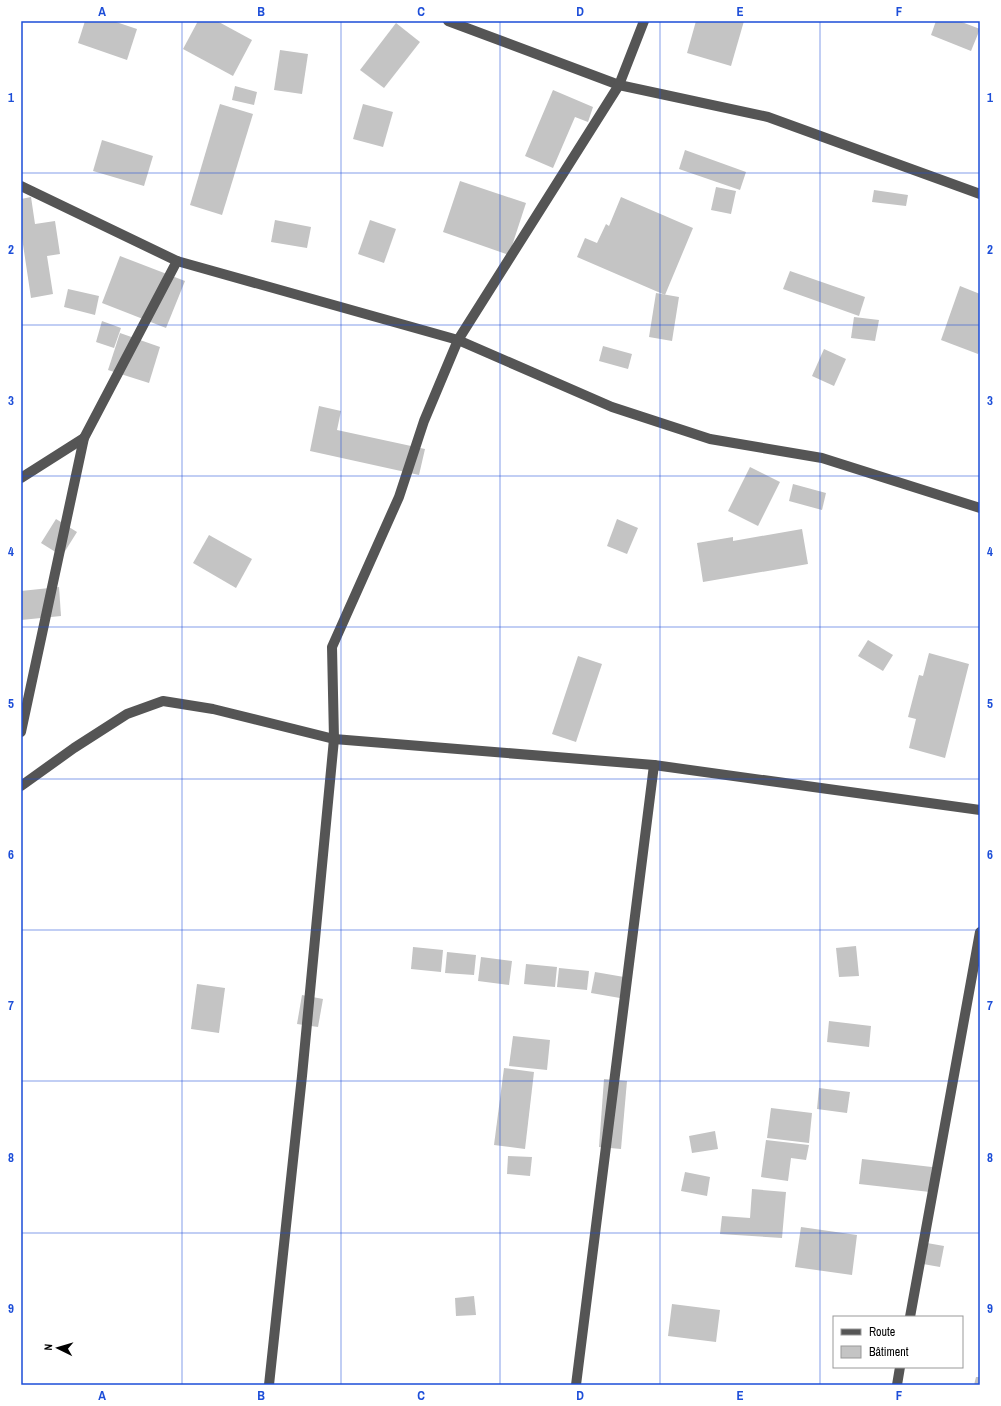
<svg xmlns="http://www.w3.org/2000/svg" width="1001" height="1406" viewBox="0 0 1001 1406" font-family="'Archivo Narrow',sans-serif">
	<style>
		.building { fill: #c4c4c4 }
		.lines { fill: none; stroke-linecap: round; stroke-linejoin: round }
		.minor { stroke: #555; stroke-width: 10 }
		.grid { fill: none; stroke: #1d4ed8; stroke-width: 1; stroke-opacity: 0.55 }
		.neatline { fill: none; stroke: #1d4ed8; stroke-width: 1.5 }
		.grid-label { font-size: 13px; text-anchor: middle; font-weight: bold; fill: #1d4ed8 }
	</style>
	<rect width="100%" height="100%" fill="#fff"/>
	<!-- building -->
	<g class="building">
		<polygon points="85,21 113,21 137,29 127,60 78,43"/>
		<polygon points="198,21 217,21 252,40 233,76 183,49"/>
		<polygon points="696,21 744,21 731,66 687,53"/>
		<polygon points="936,21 959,21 980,29 971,51 931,35"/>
		<polygon points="396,23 420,42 384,88 360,70"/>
		<polygon points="280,50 308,54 302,94 274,90"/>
		<polygon points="235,86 257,92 254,105 232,100"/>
		<polygon points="553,90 593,107 588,122 575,117 553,168 525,156"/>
		<polygon points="220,104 253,114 222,215 190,205"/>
		<polygon points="363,104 393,112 383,147 353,139"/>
		<polygon points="102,140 153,156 144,186 93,171"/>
		<polygon points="685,150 746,172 740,190 679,169"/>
		<polygon points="460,181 526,203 509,255 443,232"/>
		<polygon points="716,187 736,191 731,214 711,210"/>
		<polygon points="874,190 908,195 906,206 872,202"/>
		<polygon points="31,197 35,224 55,221 60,254 47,256 53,294 31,298 21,231 21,199"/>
		<polygon points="621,197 693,228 665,295 577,257 585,238 597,243 606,224 609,226"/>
		<polygon points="275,220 311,227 307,248 271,242"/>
		<polygon points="370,220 396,229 384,263 358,254"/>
		<polygon points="120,256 185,281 166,328 102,303"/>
		<polygon points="790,271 865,297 859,316 783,289"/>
		<polygon points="960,286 980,294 980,349 978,354 941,340"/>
		<polygon points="68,289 99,296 95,315 64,307"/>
		<polygon points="656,293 679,297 672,341 649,337"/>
		<polygon points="854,317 879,320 875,341 851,338"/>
		<polygon points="102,321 121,328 114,348 96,342"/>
		<polygon points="120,333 160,347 149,383 108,370"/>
		<polygon points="603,346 632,354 628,369 599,361"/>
		<polygon points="824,349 846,359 834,386 812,376"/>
		<polygon points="319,406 341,411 337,430 425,449 419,475 310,451"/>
		<polygon points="750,467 780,482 758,526 728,511"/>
		<polygon points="793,484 826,493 822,510 789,501"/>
		<polygon points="56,519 77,532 62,556 41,543"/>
		<polygon points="617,519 638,528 627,554 607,546"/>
		<polygon points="802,529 808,564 703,582 697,543 733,537 733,541"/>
		<polygon points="209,535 252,559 236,588 193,563"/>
		<polygon points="59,587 61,616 21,620 21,591"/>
		<polygon points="868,640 893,655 883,671 858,656"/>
		<polygon points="929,653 969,664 945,758 909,748 916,719 908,717 919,675 923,676"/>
		<polygon points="578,656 602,664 576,742 552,734"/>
		<polygon points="856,946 859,976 839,977 836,948"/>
		<polygon points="413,947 443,950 441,972 411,969"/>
		<polygon points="447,952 476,955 474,975 445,973"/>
		<polygon points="481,957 512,961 509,985 478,981"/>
		<polygon points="526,964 557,967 555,987 524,984"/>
		<polygon points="559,968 589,971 587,990 557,987"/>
		<polygon points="595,972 624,977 620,998 591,993"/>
		<polygon points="197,984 225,988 219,1033 191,1029"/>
		<polygon points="302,995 323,999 318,1027 297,1024"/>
		<polygon points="829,1021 871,1026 869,1047 827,1042"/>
		<polygon points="513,1036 550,1040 547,1070 509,1066"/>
		<polygon points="504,1068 534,1072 525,1149 494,1145"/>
		<polygon points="604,1079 627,1081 621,1149 599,1147"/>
		<polygon points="819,1088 850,1092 847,1113 817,1109"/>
		<polygon points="771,1108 812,1113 809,1143 767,1138"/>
		<polygon points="715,1131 718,1149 692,1153 689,1136"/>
		<polygon points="766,1140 809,1145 806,1160 791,1158 788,1181 761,1177"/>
		<polygon points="508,1156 532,1157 530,1176 507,1174"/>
		<polygon points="862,1159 932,1167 930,1192 859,1184"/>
		<polygon points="685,1172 710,1177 707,1196 681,1191"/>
		<polygon points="752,1189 786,1192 782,1238 720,1234 722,1216 750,1218"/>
		<polygon points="801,1227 857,1235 852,1275 795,1267"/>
		<polygon points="927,1243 944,1246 940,1267 923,1264"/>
		<polygon points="474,1296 476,1315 456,1316 455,1298"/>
		<polygon points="672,1304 720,1310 716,1342 668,1336"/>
		<polygon points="976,1377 980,1377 980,1385 974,1385"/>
	</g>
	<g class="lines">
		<!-- minor -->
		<g class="minor">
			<polyline points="448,21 619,85 768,117 980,194"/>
			<polyline points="21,186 177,261 458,340 612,407 710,439 822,458 980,508"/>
			<polyline points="21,478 84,438"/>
			<polyline points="21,732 84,438 177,261"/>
			<polyline points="21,786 74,748 127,714 163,701 213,709 334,739 654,765 980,810"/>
			<polyline points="910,1317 980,932"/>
			<polyline points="269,1385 302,1076 334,739 332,647 399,497 424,421 458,340 619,85 644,21"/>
			<polyline points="576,1385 654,765"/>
			<polyline points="897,1385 900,1367"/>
		</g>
	</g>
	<!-- grid -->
	<path class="grid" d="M182,21V1385M341,21V1385M500,21V1385M660,21V1385M820,21V1385M21,173H980M21,325H980M21,476H980M21,627H980M21,779H980M21,930H980M21,1081H980M21,1233H980"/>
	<!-- border -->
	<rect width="1001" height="1406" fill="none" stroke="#ffffff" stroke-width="44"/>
	<!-- legend -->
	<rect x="833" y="1316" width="130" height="52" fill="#ffffff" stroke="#999999"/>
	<rect x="841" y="1329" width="20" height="6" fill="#555555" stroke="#999999"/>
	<text x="869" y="1336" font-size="12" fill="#000000">Route</text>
	<rect x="841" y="1346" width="20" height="12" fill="#c4c4c4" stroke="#999999"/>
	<text x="869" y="1356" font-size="12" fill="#000000">Bâtiment</text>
	<!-- north arrow -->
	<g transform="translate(58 1348) rotate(275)" stroke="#ffffff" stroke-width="3" paint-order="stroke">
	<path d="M0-3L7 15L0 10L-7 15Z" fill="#000000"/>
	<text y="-6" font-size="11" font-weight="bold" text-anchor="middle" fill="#000000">N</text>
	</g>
	<rect x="22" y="22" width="957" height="1362" class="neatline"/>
	<g class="grid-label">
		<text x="102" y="16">A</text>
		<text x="261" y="16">B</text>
		<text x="421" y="16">C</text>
		<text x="580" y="16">D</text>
		<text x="740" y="16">E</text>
		<text x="899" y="16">F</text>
		<text x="11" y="102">1</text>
		<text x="990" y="102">1</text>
		<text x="11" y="254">2</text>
		<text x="990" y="254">2</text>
		<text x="11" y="405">3</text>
		<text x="990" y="405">3</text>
		<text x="11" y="556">4</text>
		<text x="990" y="556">4</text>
		<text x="11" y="708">5</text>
		<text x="990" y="708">5</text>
		<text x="11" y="859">6</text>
		<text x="990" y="859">6</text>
		<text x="11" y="1010">7</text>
		<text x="990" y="1010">7</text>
		<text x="11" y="1162">8</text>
		<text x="990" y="1162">8</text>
		<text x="11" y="1313">9</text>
		<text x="990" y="1313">9</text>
		<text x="102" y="1400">A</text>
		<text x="261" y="1400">B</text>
		<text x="421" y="1400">C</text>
		<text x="580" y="1400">D</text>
		<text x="740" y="1400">E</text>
		<text x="899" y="1400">F</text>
	</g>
</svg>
